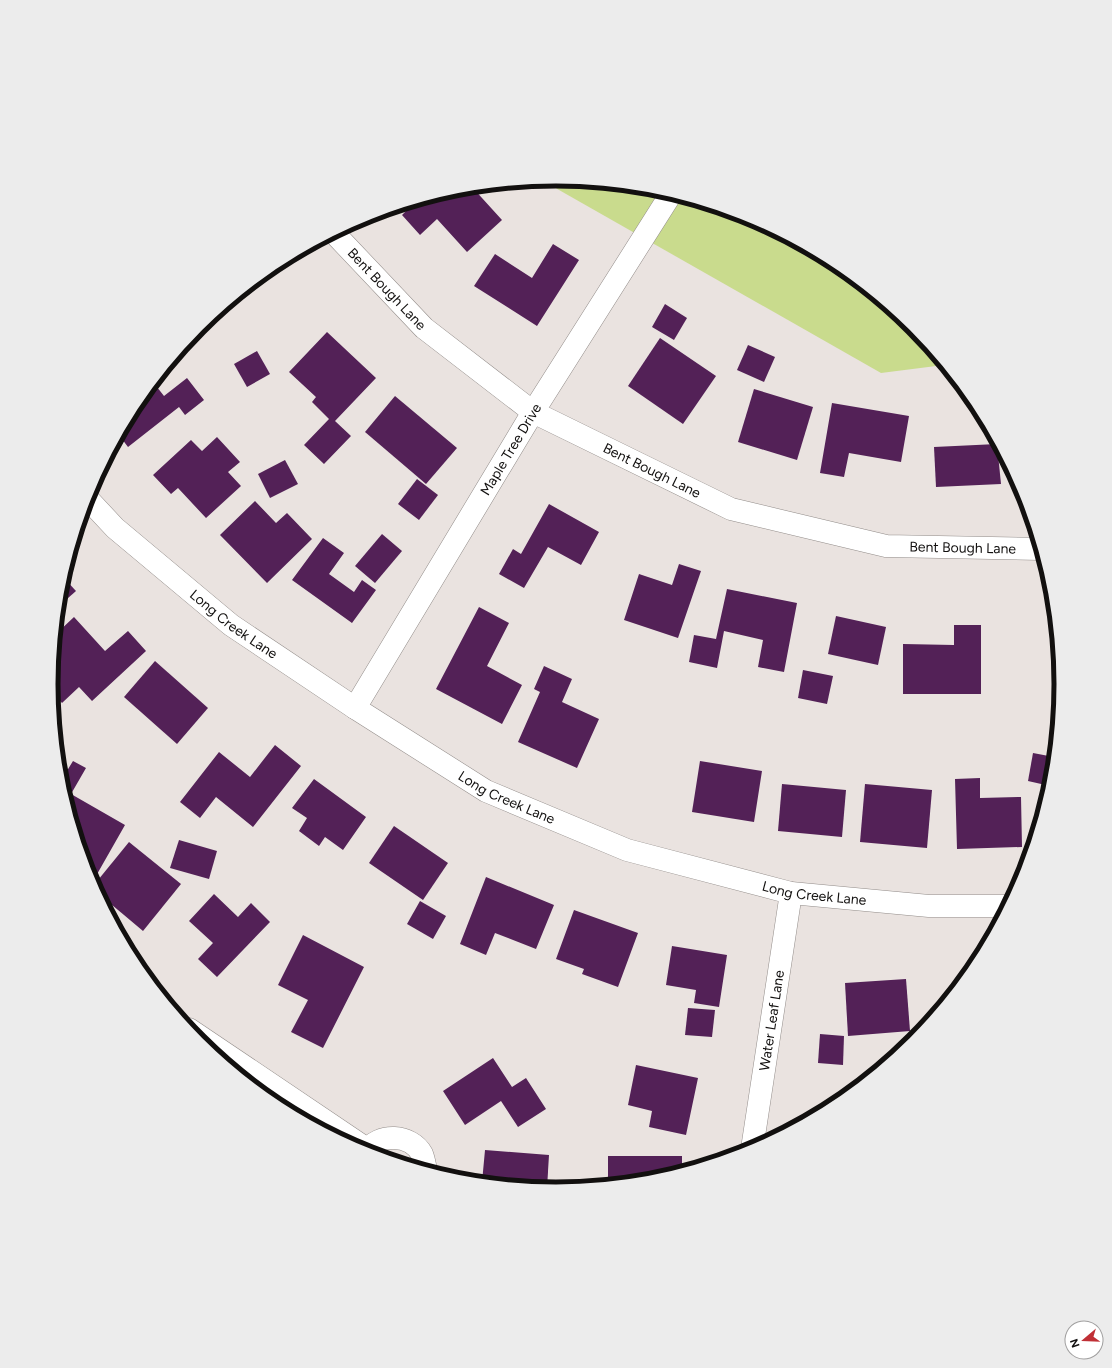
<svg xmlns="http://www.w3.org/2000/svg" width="1112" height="1368" viewBox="0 0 1112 1368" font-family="Figtree,sans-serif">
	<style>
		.green { fill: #c9db8d }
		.building { fill: #532157 }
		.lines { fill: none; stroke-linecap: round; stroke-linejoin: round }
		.minor-casing { stroke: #928c89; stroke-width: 23 }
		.minor { stroke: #fff; stroke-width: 22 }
		.labels { text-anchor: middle; stroke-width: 4; stroke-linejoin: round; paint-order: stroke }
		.street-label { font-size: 14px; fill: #12100f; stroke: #fff }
		.rim { fill: none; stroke: #12100f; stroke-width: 5 }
	</style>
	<rect width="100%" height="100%" fill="#eae3e0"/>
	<!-- green -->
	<polygon class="green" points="556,179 655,189 749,218 837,264 913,327 944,365 881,373 552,186 548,180"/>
	<!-- building -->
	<g class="building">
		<polygon points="472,187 502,220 467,252 437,219 420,235 402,215 416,201 458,189"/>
		<polygon points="553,244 579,260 537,326 474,286 495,254 532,278"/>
		<polygon points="665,304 687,318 674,340 652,327"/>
		<polygon points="327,332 376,378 335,421 351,436 324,464 304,445 329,419 312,402 316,397 289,372"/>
		<polygon points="660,338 716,376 683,424 628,386"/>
		<polygon points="748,345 775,357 764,382 737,370"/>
		<polygon points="257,351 270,374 247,387 234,364"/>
		<polygon points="187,378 204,400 185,415 179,407 128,447 119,435 136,403 153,382 164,396"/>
		<polygon points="754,389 813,407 797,460 738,442"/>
		<polygon points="395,396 457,448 426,484 365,432"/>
		<polygon points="832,403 909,416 901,462 849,453 844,477 820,473"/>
		<polygon points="217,437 240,462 228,472 241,486 206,518 178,488 171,494 153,475 191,440 202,451"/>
		<polygon points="997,444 1001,484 936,487 934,447"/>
		<polygon points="285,460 298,484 270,498 258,474"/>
		<polygon points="417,479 438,495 419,520 398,504"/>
		<polygon points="255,501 276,523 287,513 312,539 267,583 220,535"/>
		<polygon points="549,504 599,532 581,565 548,547 524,588 499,574 513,549 521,554"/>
		<polygon points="382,534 402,551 375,583 355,566"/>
		<polygon points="323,538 344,553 329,574 354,592 362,580 376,590 352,623 292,580"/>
		<polygon points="679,564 701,571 678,638 624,620 639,574 672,585"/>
		<polygon points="63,577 76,591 59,606 61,585"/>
		<polygon points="727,589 797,603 784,672 758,667 763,640 724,631 717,668 689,662 694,635 716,639"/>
		<polygon points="479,607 509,623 487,666 522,685 502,724 436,689"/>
		<polygon points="836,616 886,627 878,665 828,654"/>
		<polygon points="74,617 105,651 128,631 146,651 92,701 79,687 62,703 52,692 51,684 56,634"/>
		<polygon points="954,625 981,625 981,694 903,694 903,644 954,645"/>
		<polygon points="155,661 208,708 177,744 124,697"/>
		<polygon points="544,666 572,679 562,702 599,719 577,768 518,742 540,692 534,689"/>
		<polygon points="803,670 833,676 827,704 798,698"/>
		<polygon points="275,745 301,766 253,827 216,797 200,818 180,802 219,752 250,777"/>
		<polygon points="1033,753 1054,757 1050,786 1028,781"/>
		<polygon points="73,761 86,768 71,794 125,825 92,883 63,789 67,782 62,779"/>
		<polygon points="700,761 762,771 754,822 692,812"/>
		<polygon points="980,778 980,798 1021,797 1022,847 957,849 955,779"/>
		<polygon points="314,779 366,817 343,850 325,837 319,846 299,831 307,818 292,808"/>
		<polygon points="782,784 846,790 842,837 778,831"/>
		<polygon points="865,784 932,790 927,848 860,842"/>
		<polygon points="394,826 448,863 423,900 369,863"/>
		<polygon points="179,840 217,851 209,879 170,868"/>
		<polygon points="129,842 181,884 143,931 99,894 94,885"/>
		<polygon points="486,877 554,905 536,949 495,933 486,955 460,944"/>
		<polygon points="214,894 238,917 251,903 270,922 217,977 198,959 213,943 189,921"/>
		<polygon points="420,901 446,916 433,939 407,924"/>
		<polygon points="574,910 638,933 618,987 582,974 584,969 556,959"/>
		<polygon points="303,935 364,967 323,1048 291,1032 308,1000 278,985"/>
		<polygon points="672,946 727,955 719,1007 694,1003 696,990 666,985"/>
		<polygon points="906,979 910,1031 848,1036 845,983"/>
		<polygon points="688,1008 715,1010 712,1037 685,1035"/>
		<polygon points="820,1034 844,1036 843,1065 818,1063"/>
		<polygon points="493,1058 512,1087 526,1078 546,1109 518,1127 501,1101 465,1125 443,1091"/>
		<polygon points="636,1065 698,1078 686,1135 649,1127 652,1111 628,1105"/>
		<polygon points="833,1098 843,1099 833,1106"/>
		<polygon points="485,1150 549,1155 547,1188 482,1182"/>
		<polygon points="608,1156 682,1156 682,1171 654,1179 608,1184"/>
	</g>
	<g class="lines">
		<!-- minor casing -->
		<g class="minor-casing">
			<g id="minor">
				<path id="s1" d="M334,233L424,328L533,412L731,509L886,546L1040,549"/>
				<path id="s2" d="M87,498L115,528L231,625L355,708L486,791L627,850L791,893L929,906H1007"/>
				<path id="s3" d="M355,708L533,412L671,194"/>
				<polyline points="189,1029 367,1149"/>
				<path id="s4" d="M752,1149L791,893"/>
				<path d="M366,1152C378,1132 411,1134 422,1154C424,1159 425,1165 426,1170"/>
			</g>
		</g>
		<!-- minor -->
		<use href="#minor" class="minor"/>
	</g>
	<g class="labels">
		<!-- street labels -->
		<g class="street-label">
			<text dy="5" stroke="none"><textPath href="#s1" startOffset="77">Bent Bough Lane</textPath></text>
			<text dy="5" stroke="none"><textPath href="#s3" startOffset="302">Maple Tree Drive</textPath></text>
			<text dy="5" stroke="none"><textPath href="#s1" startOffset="401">Bent Bough Lane</textPath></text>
			<text dy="5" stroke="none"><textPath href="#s1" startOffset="725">Bent Bough Lane</textPath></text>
			<text dy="5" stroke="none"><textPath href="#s2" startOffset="194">Long Creek Lane</textPath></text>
			<text dy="5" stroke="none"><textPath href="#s2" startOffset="518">Long Creek Lane</textPath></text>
			<text dy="5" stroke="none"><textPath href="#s2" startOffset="842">Long Creek Lane</textPath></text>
			<text dy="5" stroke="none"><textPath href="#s4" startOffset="130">Water Leaf Lane</textPath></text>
		</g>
	</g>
	<!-- crop -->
	<path d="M0 0H1112V1368H0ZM58 684a498 498 0 1 1 996 0a498 498 0 1 1-996 0Z" fill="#ececec" fill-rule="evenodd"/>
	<path class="rim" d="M58 684a498 498 0 1 1 996 0a498 498 0 1 1-996 0Z"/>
	<!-- north arrow -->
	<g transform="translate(1084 1340) rotate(251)"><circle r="19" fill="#ffffff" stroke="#a09f9f"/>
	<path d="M0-3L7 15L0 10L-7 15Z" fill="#c03036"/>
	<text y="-6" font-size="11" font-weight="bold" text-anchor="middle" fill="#12100f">N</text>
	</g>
</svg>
